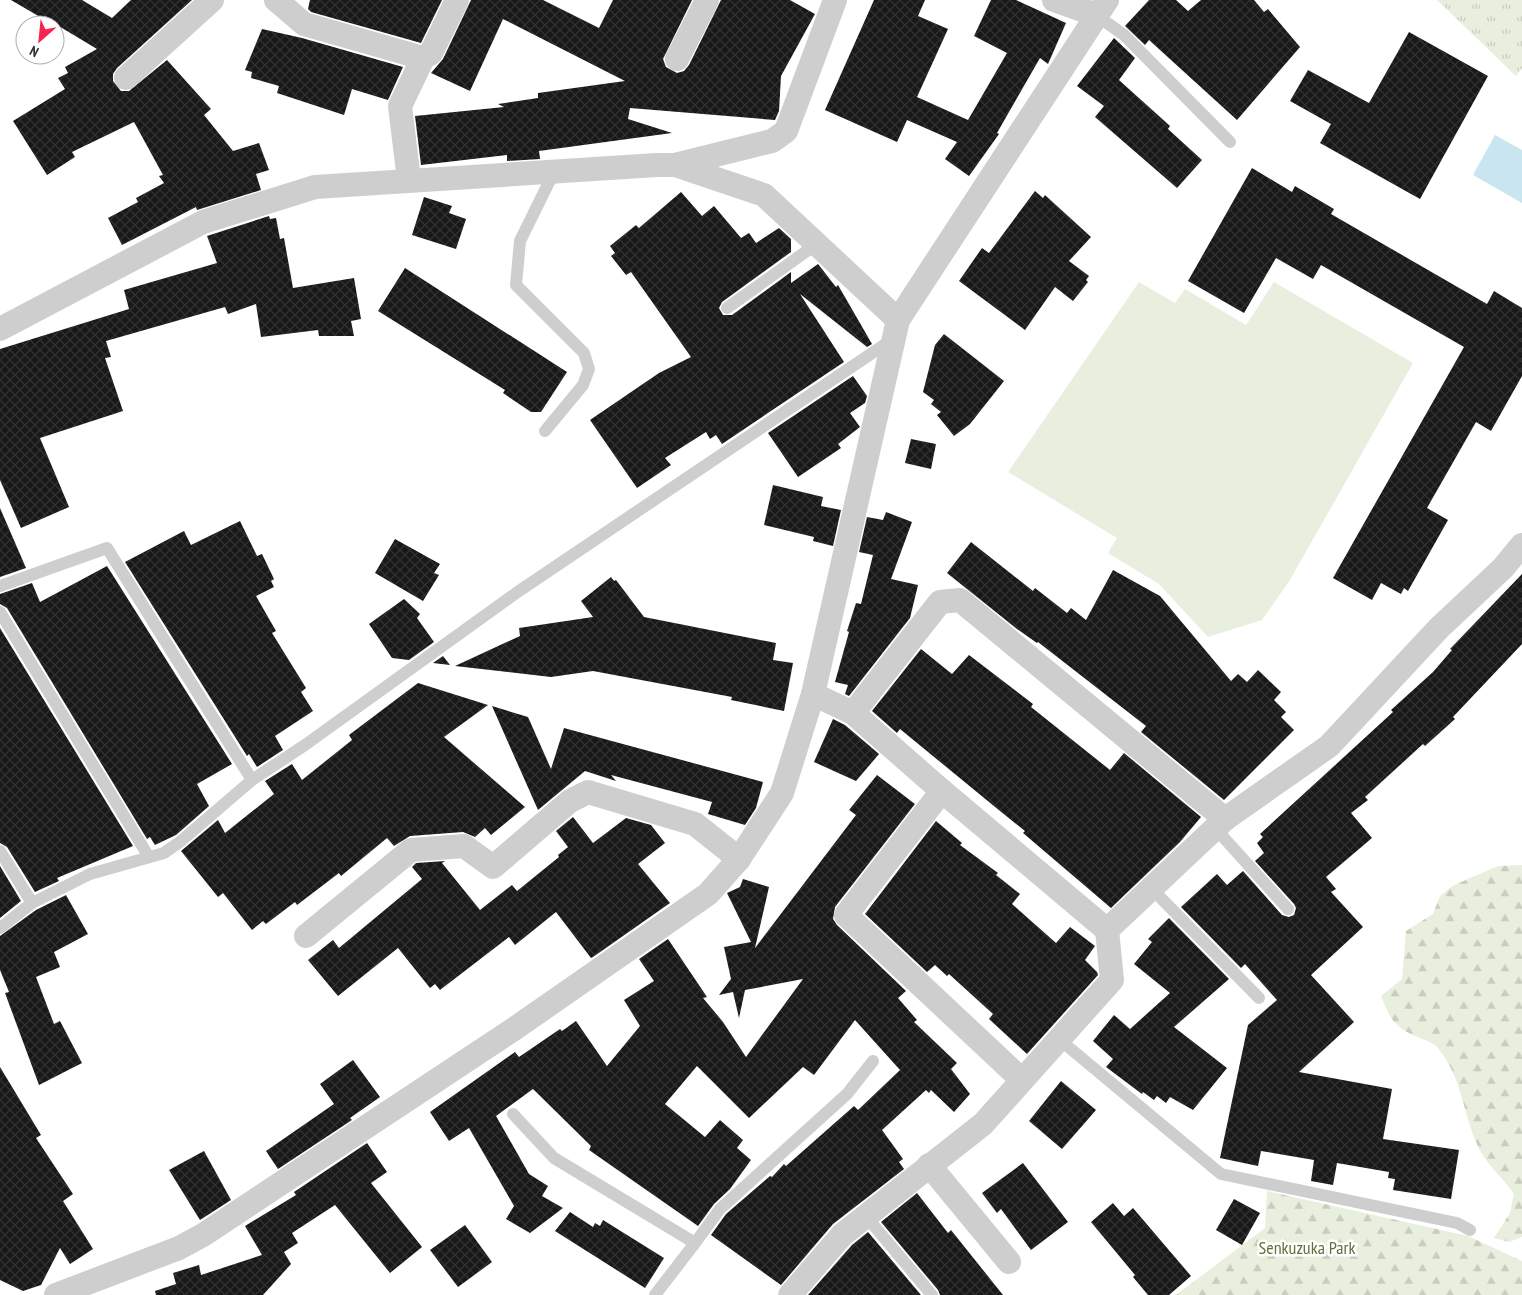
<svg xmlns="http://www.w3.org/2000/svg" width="1522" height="1295" viewBox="0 0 1522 1295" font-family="'PT Sans Narrow',sans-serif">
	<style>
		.grass { fill: url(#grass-tufts) }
		.forest { fill: url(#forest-firs) }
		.pitch { fill: #e9efde }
		.water { fill: #c9e6f0 }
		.building { fill: url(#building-cross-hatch) }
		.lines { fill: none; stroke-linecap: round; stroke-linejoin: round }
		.service { stroke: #cecece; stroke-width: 12 }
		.minor { stroke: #cecece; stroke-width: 24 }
		.labels { text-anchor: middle; stroke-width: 5; stroke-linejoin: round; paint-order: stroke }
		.park-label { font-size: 18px; fill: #5b7239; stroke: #fff }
	</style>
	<defs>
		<pattern id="grass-tufts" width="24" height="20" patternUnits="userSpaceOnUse" patternTransform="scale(1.25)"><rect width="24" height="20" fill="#e9efde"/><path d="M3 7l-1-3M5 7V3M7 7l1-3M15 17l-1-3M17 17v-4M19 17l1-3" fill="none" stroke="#c8cdbf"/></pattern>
		<pattern id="forest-firs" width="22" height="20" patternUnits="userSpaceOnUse" patternTransform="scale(1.25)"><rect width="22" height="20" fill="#e9efde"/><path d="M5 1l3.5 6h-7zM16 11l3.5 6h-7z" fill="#c8cdbf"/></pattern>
		<pattern id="building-cross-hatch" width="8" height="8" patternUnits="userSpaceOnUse" patternTransform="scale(1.25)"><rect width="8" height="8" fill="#181818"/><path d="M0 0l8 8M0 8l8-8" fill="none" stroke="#313131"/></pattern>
	</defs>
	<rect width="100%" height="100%" fill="#fff"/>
	<!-- grass -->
	<polygon class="grass" points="1437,0 1522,0 1522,68 1516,76"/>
	<!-- forest -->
	<g class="forest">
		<path d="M1522,865V1237L1509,1242L1494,1238L1510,1213L1514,1194C1502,1176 1484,1163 1476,1142C1462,1109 1462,1077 1437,1047C1434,1043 1426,1041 1420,1038C1394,1027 1391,1021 1381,996L1402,979L1406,931L1433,914L1440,896L1454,885L1498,866Z"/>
		<polygon points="1267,1191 1468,1236 1522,1261 1522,1295 1176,1295 1265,1228"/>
	</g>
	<!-- pitch -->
	<polygon class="pitch" points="1139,282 1175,303 1185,289 1246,325 1274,282 1413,363 1290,580 1262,620 1208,637 1159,584 1108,553 1117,538 1008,472"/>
	<!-- water -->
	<polygon class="water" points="1495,135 1522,150 1522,203 1473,175"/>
	<!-- building -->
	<g class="building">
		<polygon points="11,0 82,0 112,18 131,0 192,0 117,68 113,74 113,81 121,91 129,91 167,60 211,109 204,115 233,151 259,143 269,170 256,174 261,190 197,210 196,207 122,245 108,218 138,202 136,198 164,183 159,176 163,175 134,122 72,152 75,157 47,175 13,121 65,89 58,78 68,73 65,67 97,49 57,25 35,25 40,17"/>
		<polygon points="310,0 442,0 421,43 311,12 308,9"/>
		<polygon points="471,0 543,0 599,28 613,0 692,0 663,59 666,67 677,73 684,71 689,65 721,0 790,0 815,14 781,76 779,111 775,120 630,108 628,119 672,133 539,151 540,159 507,161 507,155 421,165 415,116 504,107 498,104 538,98 538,93 625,81 503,19 470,91 431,73 443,59"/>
		<polygon points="874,0 925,0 918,16 948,29 917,97 968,120 1007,53 974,36 991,0 1016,0 1066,23 1048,64 1040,58 997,133 999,134 969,176 945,159 957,142 907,120 897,142 825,110"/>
		<polygon points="1149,0 1176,0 1188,11 1201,0 1254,0 1264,12 1268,9 1300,47 1237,120 1149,40 1145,45 1125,26"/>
		<polygon points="262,29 302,38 403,67 388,100 352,89 344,115 277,93 279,86 251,78 252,72 245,70"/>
		<polygon points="1409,32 1488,76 1420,199 1320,143 1331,124 1290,101 1308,70 1369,103"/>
		<polygon points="1114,38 1135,58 1119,80 1170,126 1168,129 1202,160 1177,188 1095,117 1104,106 1077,86"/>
		<polygon points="1252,168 1292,192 1295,186 1334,209 1331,214 1487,304 1494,291 1522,308 1522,376 1491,431 1476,422 1427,508 1448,520 1408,591 1404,588 1401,594 1381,583 1372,600 1333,578 1464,347 1321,265 1313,279 1276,258 1244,313 1188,281"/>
		<polygon points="1035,191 1043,198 1045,195 1091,237 1069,261 1089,276 1086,280 1088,282 1073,301 1055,287 1025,330 959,281 982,248 989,253"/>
		<polygon points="681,192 702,216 714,206 741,238 749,233 756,243 779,228 791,239 791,252 722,302 719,308 723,315 732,315 791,272 791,283 818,264 836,287 838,285 872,344 867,347 800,294 844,362 722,444 716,435 710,439 706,432 665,458 671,465 637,488 590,420 659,373 691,357 631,272 626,275 611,256 615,253 610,246 636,225 639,228"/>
		<polygon points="424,197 452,206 449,213 466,219 456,249 412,235"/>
		<polygon points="269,216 270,219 276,218 280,239 284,238 293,288 354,278 361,319 351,321 354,336 319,336 318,330 261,337 256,304 228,314 225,307 106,341 111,357 105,358 123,411 40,438 69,507 21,528 0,480 0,349 129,309 124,290 217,263 207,236"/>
		<polygon points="405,268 567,372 541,412 531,412 503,393 505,390 378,311"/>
		<polygon points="944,334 1004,381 970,424 954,436 937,415 941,412 931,404 934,400 923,392 935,345"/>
		<polygon points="853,376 867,396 865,403 850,413 860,427 838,444 841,448 798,477 768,433"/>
		<polygon points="911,439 936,444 931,469 905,463"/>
		<polygon points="773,485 823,497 821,506 841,510 833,546 813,541 814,537 764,525"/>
		<polygon points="0,508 26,568 0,577"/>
		<polygon points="886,512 912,522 891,579 918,585 910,618 849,696 845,694 848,685 835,682 849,632 847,631 856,603 861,604 873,555 859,552 867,517 883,520"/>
		<polygon points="240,521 257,556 262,554 274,579 271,581 274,587 256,596 276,631 272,633 306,688 301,692 313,711 275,736 283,750 257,767 249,754 247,756 125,562 184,531 191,545"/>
		<polygon points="395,539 440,564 434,573 439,575 423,601 375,573"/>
		<polygon points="971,542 1033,591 1035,588 1067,613 1071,608 1086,620 1113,570 1160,596 1231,681 1238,674 1247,682 1258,670 1281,692 1274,700 1286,712 1281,717 1294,730 1224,800 1141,732 1146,726 1038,642 1037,643 1017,629 947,573"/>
		<polygon points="107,566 232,764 197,784 209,806 176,835 155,845 150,837 147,839 7,608 0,604 0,594 32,583 40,602"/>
		<polygon points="1522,574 1522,644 1453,717 1455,719 1425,746 1423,744 1365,797 1368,800 1351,813 1372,838 1326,877 1336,889 1331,892 1363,927 1311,975 1354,1022 1299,1072 1392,1089 1383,1139 1459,1150 1451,1199 1393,1190 1395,1179 1388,1178 1389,1172 1337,1163 1333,1185 1311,1181 1314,1160 1261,1151 1258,1166 1220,1158 1248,1025 1277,1000 1245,964 1241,968 1181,907 1217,874 1227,885 1243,871 1282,915 1289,917 1294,915 1296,908 1294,904 1255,861 1264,853 1257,843 1263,837 1260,834 1393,712 1391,710 1433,672 1452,650 1450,649"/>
		<polygon points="611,577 614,581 616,580 644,617 776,643 773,660 793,663 784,711 731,700 732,697 593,671 551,677 455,666 520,636 519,628 593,617 581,601"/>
		<polygon points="404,599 420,614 417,618 434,642 409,660 392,658 369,624"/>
		<polygon points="0,628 133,846 57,878 59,881 35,892 7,847 0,843"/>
		<polygon points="921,649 952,674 969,655 1033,704 1031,707 1110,770 1124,753 1201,817 1180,842 1111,908 1023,833 1025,831 1000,811 900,729 897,733 872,711"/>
		<polygon points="443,656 450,665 433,663"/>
		<polygon points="418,683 488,705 444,737 525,807 491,835 485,828 475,837 463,832 410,836 394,846 387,838 341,876 339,873 297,905 295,902 266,924 263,921 252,930 223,893 218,897 181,851 218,820 225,833 274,794 265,781 292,764 302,780 352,740 349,735"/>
		<polygon points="492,706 528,717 551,769 564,728 763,782 756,808 745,825 708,814 712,802 611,775 616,781 585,771 538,810"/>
		<polygon points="833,719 845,725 879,754 856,781 814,762"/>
		<polygon points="877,775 915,804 835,907 833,919 837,925 906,991 898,998 917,1020 914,1022 957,1063 951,1069 970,1094 954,1112 931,1090 929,1093 926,1090 882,1130 903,1159 899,1162 904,1169 833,1224 781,1285 711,1235 726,1214 770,1176 772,1177 784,1164 786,1166 854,1106 858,1110 900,1070 855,1020 814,1075 803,1067 749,1118 697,1066 665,1104 705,1137 720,1120 743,1140 737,1148 751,1160 730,1189 714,1204 698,1226 589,1150 591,1146 533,1089 496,1116 529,1174 548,1186 542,1196 563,1208 530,1233 506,1219 514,1206 469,1128 449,1141 430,1112 515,1052 519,1057 560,1029 562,1031 576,1021 607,1066 640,1026 624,1000 654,981 639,959 668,939 707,997 703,998 723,1022 746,1057 803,979 745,990 739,1018 733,992 719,995 731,979 724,947 751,942 727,893 740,887 743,879 769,887 755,948 856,815 849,810"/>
		<polygon points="573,817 593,843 626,818 651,825 665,843 638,864 670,903 593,957 591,958 556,912 515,945 509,937 440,990 435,984 430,988 398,948 338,996 308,960 333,940 339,948 422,879 412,867 416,863 445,861 442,863 480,910 512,885 517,891 559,857 558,855 568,847 556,831"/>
		<polygon points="936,821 962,843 960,845 998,873 996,875 1020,894 1012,904 1056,943 1070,927 1095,946 1085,960 1097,972 1098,975 1027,1054 989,1019 993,1014 949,974 947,976 935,965 927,972 865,914"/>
		<polygon points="0,866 21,901 0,918"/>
		<polygon points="66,895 88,934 54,952 60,967 36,977 54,1024 60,1021 82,1063 39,1085 5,993 9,992 0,970 0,936 36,910"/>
		<polygon points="1169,918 1229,979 1174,1027 1227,1068 1193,1110 1170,1097 1166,1103 1157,1096 1154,1100 1143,1092 1142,1094 1106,1067 1113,1059 1093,1041 1114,1015 1130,1029 1170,993 1134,964 1152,942 1148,939"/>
		<polygon points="353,1060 380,1097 350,1118 352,1120 278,1169 266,1151 334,1104 320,1084"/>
		<polygon points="0,1067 41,1135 36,1138 73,1194 63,1201 93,1249 70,1264 60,1248 41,1285 23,1291 0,1280"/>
		<polygon points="1061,1081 1096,1110 1062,1149 1029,1121"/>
		<polygon points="367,1143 387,1172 371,1183 422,1247 390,1273 335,1205 292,1233 298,1243 284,1252 291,1264 263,1295 156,1295 155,1291 176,1284 173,1273 199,1265 201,1275 262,1255 245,1226 296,1195 294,1192"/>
		<polygon points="204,1151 231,1200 200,1220 169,1170"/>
		<polygon points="1023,1163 1068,1222 1031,1250 1001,1209 997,1213 982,1193"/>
		<polygon points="917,1193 948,1233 951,1230 1003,1295 940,1295 938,1290 881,1222"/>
		<polygon points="1234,1199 1260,1213 1242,1245 1216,1230"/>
		<polygon points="1113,1203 1124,1216 1133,1208 1191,1276 1169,1295 1148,1295 1133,1277 1135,1275 1091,1222"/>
		<polygon points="570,1212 593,1227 595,1223 600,1226 603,1220 664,1258 645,1288 555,1231"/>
		<polygon points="465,1225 492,1262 458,1287 430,1250"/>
		<polygon points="868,1232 921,1295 808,1295 852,1245"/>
	</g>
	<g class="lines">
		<!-- service -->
		<g class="service">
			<polyline points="1096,15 1124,35 1230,142"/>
			<polyline points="727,308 818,243"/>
			<polyline points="545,431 583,385 589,369 584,353 516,285 520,241 554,172"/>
			<polyline points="0,586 107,548 252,780"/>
			<polyline points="0,612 149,857"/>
			<polyline points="1215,828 1288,909"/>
			<polyline points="0,851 32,903 90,874 164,853 181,841 252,780 305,745 519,591 893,339"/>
			<polyline points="1151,888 1259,998"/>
			<polyline points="0,928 32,903"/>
			<polyline points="1060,1040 1221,1174 1457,1223 1470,1230"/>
			<polyline points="513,1114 554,1158 695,1243 655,1295"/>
			<polyline points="865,1215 932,1295"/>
			<polyline points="695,1243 720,1209 847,1094 873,1061"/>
		</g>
		<!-- minor -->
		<g class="minor">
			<polyline points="276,0 304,24 423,58"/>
			<polyline points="1054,0 1096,15"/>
			<polyline points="677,59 707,0"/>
			<polyline points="126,78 212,0"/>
			<polyline points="675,165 772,141 786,131 835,0"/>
			<polyline points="409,180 400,106 423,58 431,53 457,0"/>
			<polyline points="0,329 203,222 315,187 657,165 675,165 764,195 898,320"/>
			<polyline points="853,713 940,602 960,600 1225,819"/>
			<polyline points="942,791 846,915 1022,1080"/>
			<polyline points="1107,930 1225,819 1329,746 1439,628 1503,568 1522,545"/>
			<polyline points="306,936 411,850 464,846 493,867 570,801 588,792 695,824 739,859"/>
			<polyline points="929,1165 1009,1262"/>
			<polyline points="56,1295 179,1248 203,1235 514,1029 708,894 739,859 782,793 813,694 898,320 1107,0"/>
			<polyline points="790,1295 842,1235 983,1124 1112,980 1107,930 942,791 853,713 813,694"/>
		</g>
	</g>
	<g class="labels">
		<!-- park labels -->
		<g class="park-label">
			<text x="1307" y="1254">Senkuzuka Park</text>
		</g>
	</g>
	<!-- north arrow -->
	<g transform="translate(40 40) rotate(207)"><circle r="24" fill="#ffffff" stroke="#adadad"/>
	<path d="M0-4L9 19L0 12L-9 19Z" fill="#f72450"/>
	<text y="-8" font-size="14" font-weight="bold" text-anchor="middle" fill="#313131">N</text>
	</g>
</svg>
